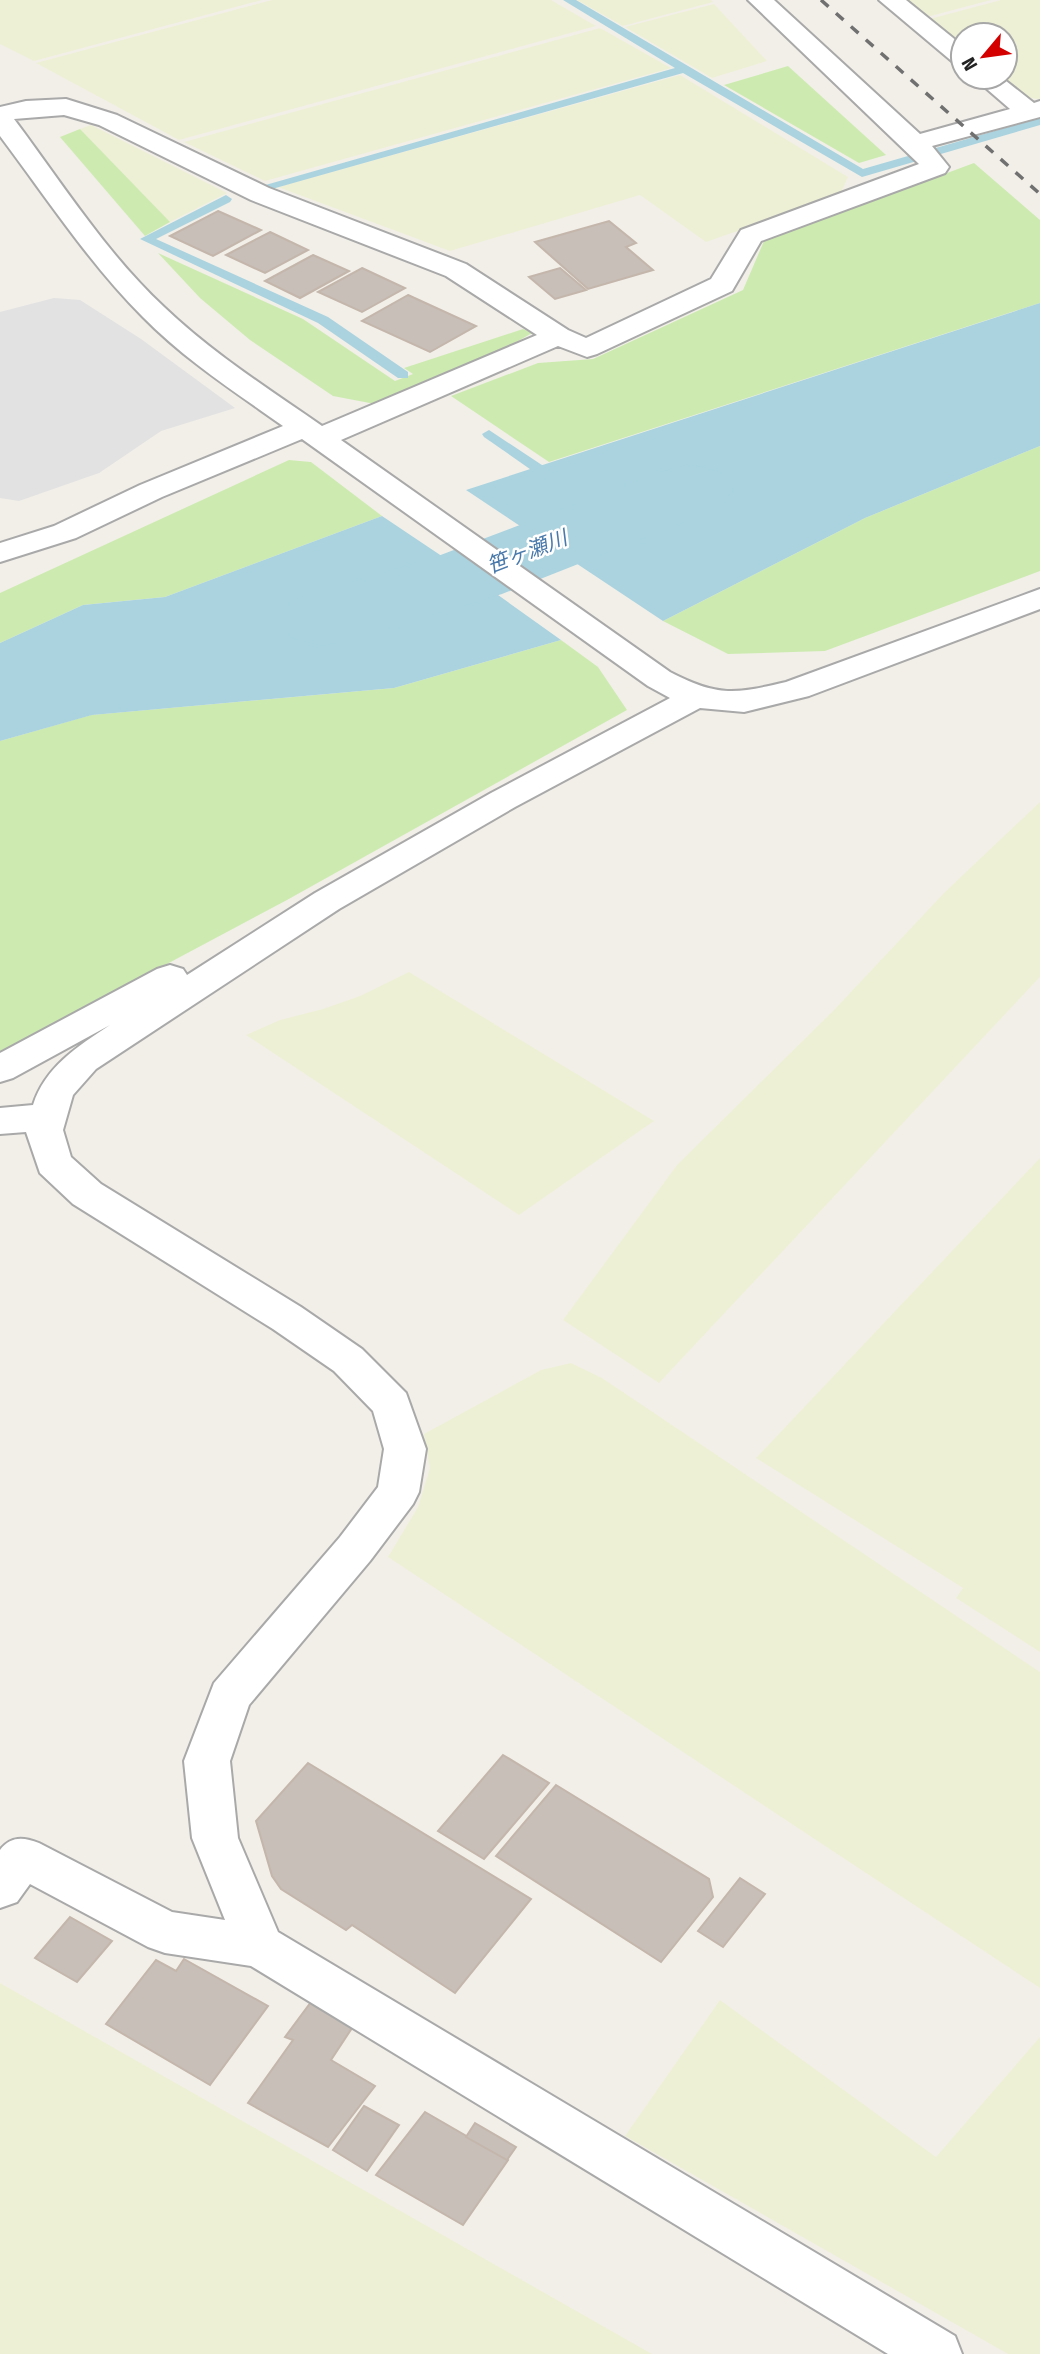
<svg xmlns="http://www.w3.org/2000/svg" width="1040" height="2354" viewBox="0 0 1040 2354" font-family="'Fira Sans Condensed','Noto Sans JP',sans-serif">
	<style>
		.farmland { fill: #eef0d5 }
		.grass { fill: #cdebb0 }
		.parking { fill: #e2e2e2 }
		.water { fill: #aad3df }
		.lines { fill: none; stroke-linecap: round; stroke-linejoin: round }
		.stream { fill: #aad3df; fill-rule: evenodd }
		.river { fill: #aad3df; fill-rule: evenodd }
		.building { fill: #c7bfb8; stroke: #c4b6ab; stroke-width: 2 }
		.minor-casing { stroke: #a9a9a9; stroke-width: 4 }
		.minor { fill: #fff; fill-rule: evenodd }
		.rail { stroke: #707070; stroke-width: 3.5; stroke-dasharray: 10 10; stroke-linecap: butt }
		.labels { text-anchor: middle; stroke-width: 5; stroke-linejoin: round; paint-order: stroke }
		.far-water-label { font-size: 21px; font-style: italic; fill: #4a7aab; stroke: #fff }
	</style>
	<rect width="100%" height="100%" fill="#f2efe9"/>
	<!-- farmland -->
	<g class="farmland">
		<polygon points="0,0 262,0 34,61 0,44"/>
		<polygon points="272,0 551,0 596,26 179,140 36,63"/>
		<polygon points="577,0 711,0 713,2 623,26"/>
		<polygon points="901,0 991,0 923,18"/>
		<polygon points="1001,0 1040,0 1040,99 1019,97 995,77 1005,77 1005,35 963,35 963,51 926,20"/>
		<polygon points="714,4 767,61 712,78 625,27"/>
		<polygon points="600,28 671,68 265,181 184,142"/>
		<polygon points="680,75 848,177 840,195 706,242 640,195 450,251 278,187"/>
		<polygon points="91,125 227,193 170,222 80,129"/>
		<polygon points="1040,802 1040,977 659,1383 563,1320 677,1165 834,1010 944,893"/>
		<polygon points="409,972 654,1121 519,1215 246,1035 280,1020 323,1009 360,996"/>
		<polygon points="1040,1158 1040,1652 956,1598 963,1588 756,1458"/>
		<polygon points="571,1363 602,1378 1040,1672 1040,1988 388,1557 418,1507 430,1468 424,1434 541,1370"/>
		<polygon points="0,1983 652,2354 0,2354"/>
		<polygon points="720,2000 936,2157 1040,2037 1040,2354 1008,2354 625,2136"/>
	</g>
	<!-- grass -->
	<g class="grass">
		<polygon points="788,66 886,155 859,163 724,85"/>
		<polygon points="80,129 170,222 145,236 60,137"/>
		<polygon points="974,163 1040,220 1040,303 549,462 451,396 538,363 593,359 743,290 764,241"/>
		<polygon points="158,253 303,319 395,381 413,374 404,368 523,329 532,333 496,354 375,404 333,396 250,340 200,298"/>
		<polygon points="1040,446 1040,571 825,651 728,654 663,621 865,518"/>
		<polygon points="289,460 311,462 382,516 165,597 83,605 0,643 0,593"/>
		<polygon points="561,640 598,667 627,710 287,900 0,1053 0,741 91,715 394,688"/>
	</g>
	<!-- parking -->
	<polygon class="parking" points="54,298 80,300 141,339 235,408 161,431 99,473 19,501 0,498 0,312"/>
	<!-- water -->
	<g class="water">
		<polygon points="1040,303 1040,446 865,518 663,621 466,490"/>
		<polygon points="382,516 470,575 561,640 394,688 92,715 0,741 0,643 83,605 165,597"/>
	</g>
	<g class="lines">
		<!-- stream -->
		<g class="stream">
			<polygon points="563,0 576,0 863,169 1040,118 1040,125 862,177 683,73 272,189 262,186 675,68"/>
			<polygon points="226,195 232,199 230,202 156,239 328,317 408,372 408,378 398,378 318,323 140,239"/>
			<polygon points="489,430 560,477 560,483 550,483 484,437 482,434"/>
		</g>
		<!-- river -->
		<polygon class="river" points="690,464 720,472 733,490 720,508 502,594 355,638 323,646 291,638 278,619 291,600 438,556 660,472"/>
	</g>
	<!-- building -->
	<g class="building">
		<polygon points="218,211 261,230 213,256 170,236"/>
		<polygon points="609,221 636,243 626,247 653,270 588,289 535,242"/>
		<polygon points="270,232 308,250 265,273 226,255"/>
		<polygon points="313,255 349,271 300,298 265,281"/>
		<polygon points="362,268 405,288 362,312 318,292"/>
		<polygon points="560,268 586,290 555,299 529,277"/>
		<polygon points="408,295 476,326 430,352 362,321"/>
		<polygon points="503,1755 549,1783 484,1859 438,1831"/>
		<polygon points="308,1763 531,1899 455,1993 352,1925 346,1930 281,1889 272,1876 256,1821"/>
		<polygon points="556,1785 709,1879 713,1897 661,1962 496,1856"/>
		<polygon points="740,1878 765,1894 723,1947 698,1931"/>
		<polygon points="70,1917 112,1941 77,1982 35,1958"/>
		<polygon points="184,1959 268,2006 210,2085 106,2024 156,1960 176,1971"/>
		<polygon points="311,2002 354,2025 331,2060 375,2086 328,2147 248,2103 293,2040 285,2037"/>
		<polygon points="364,2106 399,2125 367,2171 333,2150"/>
		<polygon points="425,2112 508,2160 463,2225 376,2175"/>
		<polygon points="475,2123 516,2147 507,2160 466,2137"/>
	</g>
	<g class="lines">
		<!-- minor casing -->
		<g class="minor-casing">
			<g id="minor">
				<path d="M748,0H774L920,134L1010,109L973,77H1001L1034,103L1040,101V117L932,146L949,167L945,173L761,241L732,291L597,354L587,357L558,346L341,440L670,672C718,697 735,694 786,682L1040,589V609L809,696L744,712L700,708L515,807L339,909L96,1069L73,1095L63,1130L71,1157L101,1184L301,1307L362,1349L406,1393L426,1449L419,1492L413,1504L370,1561L249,1705L230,1761L238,1838L278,1932L955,2336L962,2354H888L251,1966L165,1953L148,1947L30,1884L17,1902L0,1908V1850C11,1836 23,1837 39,1843L172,1912L225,1920L192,1838L184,1761L214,1683L340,1537L378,1487L384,1449L373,1411L334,1371L273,1329L73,1204L40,1173L26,1132L0,1134V1108L33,1105C45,1067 78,1046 110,1025L13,1078L0,1082V1053L157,969L170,965L183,969L187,975L315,893L491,793L670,698L648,686L302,439L162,497L76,538L0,562V543L54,526L140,485L283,426C235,392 184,359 143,317C89,263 46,197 0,136V107L26,101L66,99L117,115L269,188L466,264L568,330L586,338L711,279L741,230L919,164ZM64,115L99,125L251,200L446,276L537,335L322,426C269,389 212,353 164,307C106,253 62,183 14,119Z"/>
				<polygon points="879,0 906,0 963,46 963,65 954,63"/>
			</g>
		</g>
		<!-- minor -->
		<use href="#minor" class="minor"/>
		<!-- rail -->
		<polyline class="rail" points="821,0 1040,194"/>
	</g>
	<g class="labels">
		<!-- far-water labels -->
		<g class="far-water-label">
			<text transform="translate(527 552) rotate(-21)" y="7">笹ヶ瀬川</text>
		</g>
	</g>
	<!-- north arrow -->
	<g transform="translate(984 56) rotate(241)"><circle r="33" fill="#ffffff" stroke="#a7a7a7" stroke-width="2"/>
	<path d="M0-5L12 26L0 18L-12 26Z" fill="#d40000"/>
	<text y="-10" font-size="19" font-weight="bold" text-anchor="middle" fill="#222222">N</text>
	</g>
</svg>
